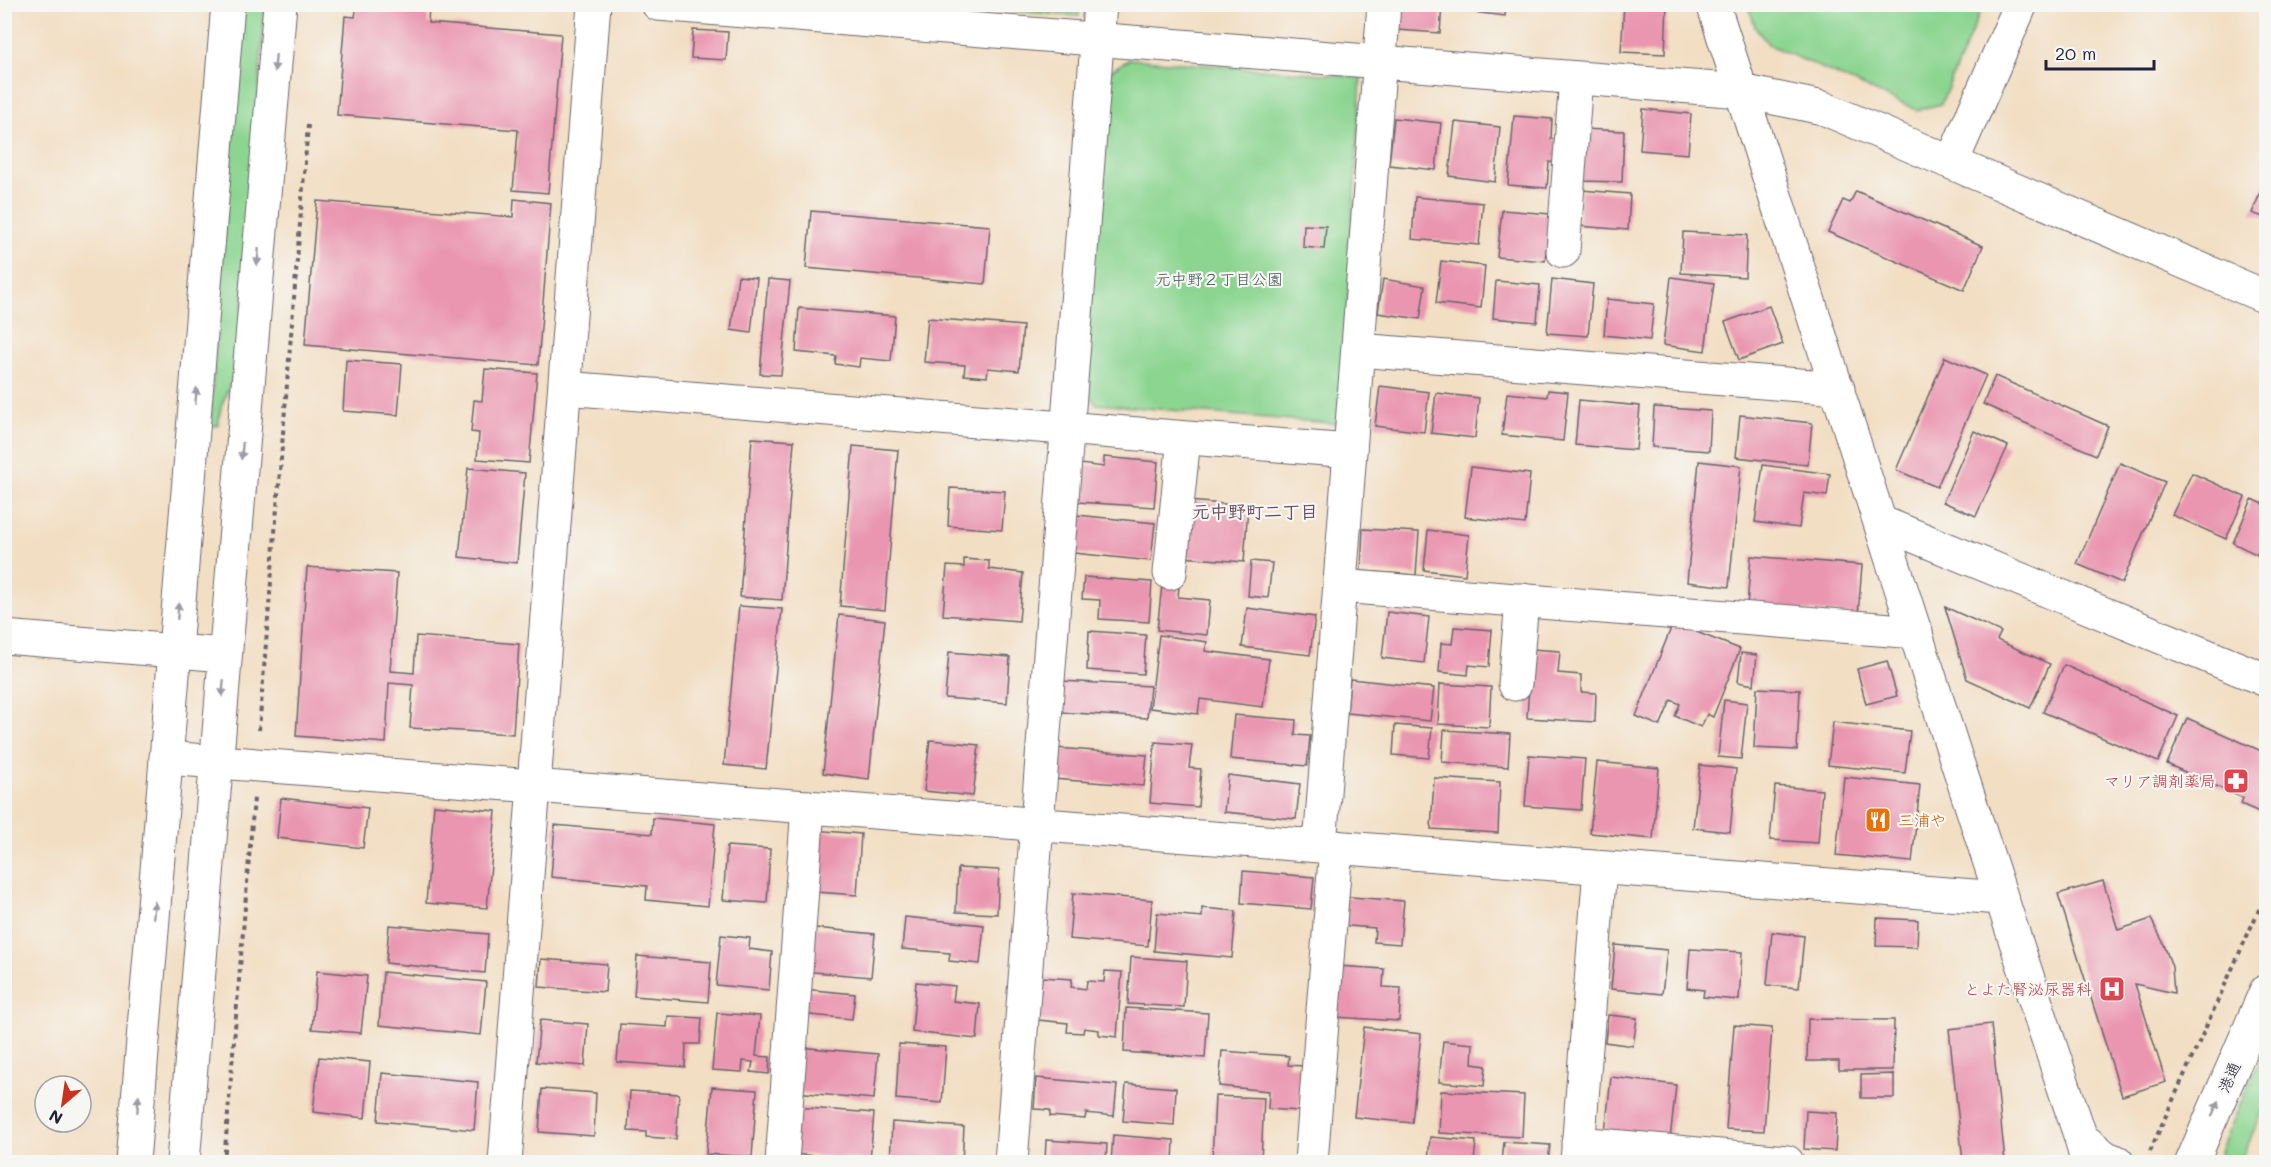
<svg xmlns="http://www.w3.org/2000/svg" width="2271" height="1167" viewBox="0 0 2271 1167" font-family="Mali,'Klee One',sans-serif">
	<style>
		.green { fill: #8cd591; stroke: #577c66; stroke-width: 1.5 }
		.building { fill: #ea96b0 }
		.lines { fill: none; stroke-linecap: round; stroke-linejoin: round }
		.minor-casing { stroke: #6b646b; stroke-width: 35 }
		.path { stroke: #6b646b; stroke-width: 4; stroke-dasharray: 4.5 4.5; stroke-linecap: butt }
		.minor { stroke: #fff; stroke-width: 33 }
		.oneway { fill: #9c9ca7 }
		.labels { text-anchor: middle; stroke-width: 4.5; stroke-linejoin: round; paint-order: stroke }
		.park-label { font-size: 16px; fill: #425855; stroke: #f6f6f2 }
		.health-label { font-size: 16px; fill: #be3a42; stroke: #f6f6f2; text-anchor: end }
		.food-label { font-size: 16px; fill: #c56008; stroke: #f6f6f2; text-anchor: start }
		.street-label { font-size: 16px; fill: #22223b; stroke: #f6f6f2 }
		.neighbourhood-label { font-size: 18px; font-weight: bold; fill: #684b64; stroke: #f6f6f2 }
	</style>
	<rect width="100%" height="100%" fill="#f6f6f2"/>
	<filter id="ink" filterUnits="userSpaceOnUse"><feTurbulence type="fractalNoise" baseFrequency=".0167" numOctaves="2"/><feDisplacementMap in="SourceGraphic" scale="12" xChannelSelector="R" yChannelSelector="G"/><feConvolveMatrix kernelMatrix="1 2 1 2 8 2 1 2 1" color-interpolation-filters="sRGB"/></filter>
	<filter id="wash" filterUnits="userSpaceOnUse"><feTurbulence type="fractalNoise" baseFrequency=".008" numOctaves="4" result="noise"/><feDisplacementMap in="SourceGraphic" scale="24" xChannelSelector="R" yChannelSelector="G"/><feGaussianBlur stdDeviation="1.35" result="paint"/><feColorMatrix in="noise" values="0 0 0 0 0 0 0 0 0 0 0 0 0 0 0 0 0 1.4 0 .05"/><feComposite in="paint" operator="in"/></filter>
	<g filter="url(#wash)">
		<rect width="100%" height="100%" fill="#f2dec3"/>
		<!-- green -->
		<g class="green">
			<polygon points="241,5 265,5 238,365 221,407 218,426 210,425"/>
			<polygon points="923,5 1080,5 1079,16"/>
			<polygon points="1748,5 1748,4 1983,5 1941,104 1917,110 1769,45 1756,29"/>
			<polygon points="1130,59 1361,77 1341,424 1096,404 1079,377 1108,72"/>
			<polygon points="2266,1045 2266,1103 2241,1161 2222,1162 2220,1151"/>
		</g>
		<g id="blocks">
			<!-- building -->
			<g class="building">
				<polygon points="357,4 429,5 428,23 561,34 548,193 513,190 518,130 337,115 345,16 355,17"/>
				<polygon points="1399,4 1442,4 1440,33 1397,30"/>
				<polygon points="1465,4 1506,4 1505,16 1465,11"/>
				<polygon points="1624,4 1667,4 1665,54 1621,52"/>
				<polygon points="693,30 728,32 726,60 691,58"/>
				<polygon points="1643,109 1691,114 1688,154 1640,150"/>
				<polygon points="1514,116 1552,119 1551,139 1565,140 1563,164 1549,162 1547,188 1508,185"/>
				<polygon points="1394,118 1441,123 1436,170 1389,165"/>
				<polygon points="1455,122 1500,127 1495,182 1449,176"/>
				<polygon points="1583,129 1624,131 1622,182 1581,181"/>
				<polygon points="2266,179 2266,218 2252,213"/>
				<polygon points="1581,190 1630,194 1628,230 1578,226"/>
				<polygon points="1856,191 1983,246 1964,290 1828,232 1843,200 1850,203"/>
				<polygon points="1415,197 1483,203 1479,245 1412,239"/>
				<polygon points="514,199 551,203 538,365 305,345 317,201 513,217"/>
				<polygon points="1502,210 1550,214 1545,261 1497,257"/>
				<polygon points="811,211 990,226 985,284 806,268"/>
				<polygon points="1304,225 1326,226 1324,249 1303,247"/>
				<polygon points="1683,232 1747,235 1745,277 1681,273"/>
				<polygon points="1441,261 1485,266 1481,308 1436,303"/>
				<polygon points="738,276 757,278 751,333 731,330"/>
				<polygon points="1671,277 1714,283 1705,351 1663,345"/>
				<polygon points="768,279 790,281 781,375 760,374"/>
				<polygon points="1383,279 1425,286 1420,319 1378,313"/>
				<polygon points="1552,279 1593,284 1588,336 1547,333"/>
				<polygon points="1496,281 1540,285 1537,322 1493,318"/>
				<polygon points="1607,299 1654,304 1650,340 1604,335"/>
				<polygon points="1769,306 1783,344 1739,360 1725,322"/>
				<polygon points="799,308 895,316 891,361 860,358 859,367 835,364 836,356 796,352"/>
				<polygon points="928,318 1023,326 1019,371 988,368 987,377 964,375 965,365 924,362"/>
				<polygon points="1945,357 1986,375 1937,487 1896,470"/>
				<polygon points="346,360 402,364 398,415 343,411"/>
				<polygon points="485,369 537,373 529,463 477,459 479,433 471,432 474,400 482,401"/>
				<polygon points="1995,376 2108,426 2096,455 1983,404"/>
				<polygon points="1380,386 1429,392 1424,432 1375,426"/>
				<polygon points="1548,390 1568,392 1563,441 1502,435 1507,393 1547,397"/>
				<polygon points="1436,393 1479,398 1475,438 1431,433"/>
				<polygon points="1579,400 1640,406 1636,450 1575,445"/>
				<polygon points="1654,407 1711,411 1709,451 1652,447"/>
				<polygon points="1740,415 1812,423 1808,465 1736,457"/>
				<polygon points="1974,431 2008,446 1976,516 1943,502"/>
				<polygon points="752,438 794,441 782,600 740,597"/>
				<polygon points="853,446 898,450 885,610 840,606"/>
				<polygon points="1104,457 1158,462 1154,507 1077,502 1080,464 1104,467"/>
				<polygon points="1699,461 1741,466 1729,587 1687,582"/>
				<polygon points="2120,463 2165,482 2122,583 2077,564"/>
				<polygon points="1763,465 1830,474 1827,496 1804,493 1799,528 1755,522"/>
				<polygon points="1471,467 1530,474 1525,524 1465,517"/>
				<polygon points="468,468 525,473 517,563 459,557"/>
				<polygon points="2192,473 2245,497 2226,539 2172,515"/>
				<polygon points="950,488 1005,491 1002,530 948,526"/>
				<polygon points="2252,499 2266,505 2266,559 2233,543"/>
				<polygon points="1188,501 1248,506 1244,562 1182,557"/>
				<polygon points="1077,515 1155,523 1151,561 1074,553"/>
				<polygon points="1363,529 1419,532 1416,575 1361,571"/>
				<polygon points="1428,530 1469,535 1465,575 1424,570"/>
				<polygon points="1751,556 1862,565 1858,615 1747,606"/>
				<polygon points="964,559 989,561 989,569 1023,573 1019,621 943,615 947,566 964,567"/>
				<polygon points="1251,561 1272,563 1268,598 1248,596"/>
				<polygon points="307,567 397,573 390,671 414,673 416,636 519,644 513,734 410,728 413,685 389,683 386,743 296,736"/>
				<polygon points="1084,577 1152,582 1149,622 1099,619 1100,600 1082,599"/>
				<polygon points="1162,585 1179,587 1178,597 1210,600 1207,635 1157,630"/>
				<polygon points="739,606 782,609 766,769 724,765"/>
				<polygon points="1945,607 2001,632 1997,640 2050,664 2030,708 1967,679"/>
				<polygon points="1247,608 1315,617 1310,655 1242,647"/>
				<polygon points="1387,612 1429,617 1424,663 1382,658"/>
				<polygon points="839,615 885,620 869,779 823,773"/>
				<polygon points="1673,623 1740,649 1713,717 1707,714 1701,727 1675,716 1680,704 1671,700 1660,726 1636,716"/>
				<polygon points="1454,627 1492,630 1489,667 1469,665 1468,675 1439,672 1441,643 1452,644"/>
				<polygon points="1089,631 1146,635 1143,674 1087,670"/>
				<polygon points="1159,635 1207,642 1205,651 1269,659 1263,707 1200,699 1198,714 1150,708"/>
				<polygon points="1531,649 1560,651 1558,673 1581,675 1581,692 1596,693 1595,722 1527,718"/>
				<polygon points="949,652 1010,657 1007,703 945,698"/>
				<polygon points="1741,653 1757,655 1754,685 1738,682"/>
				<polygon points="1887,661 1897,696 1866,704 1857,669"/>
				<polygon points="2064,665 2178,716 2158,762 2043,712"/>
				<polygon points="1350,679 1434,688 1430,721 1347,713"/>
				<polygon points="1062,681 1150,686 1147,718 1060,712"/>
				<polygon points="1440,684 1491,687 1489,727 1438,724"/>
				<polygon points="1757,688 1800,690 1797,750 1754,748"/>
				<polygon points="1724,700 1747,703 1741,759 1718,757"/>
				<polygon points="1234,715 1296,720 1295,735 1310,736 1307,766 1230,759"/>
				<polygon points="2187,718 2266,753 2266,815 2241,804 2243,798 2167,764"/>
				<polygon points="1833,722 1910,731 1905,773 1828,765"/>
				<polygon points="1395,725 1432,728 1429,758 1393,755"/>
				<polygon points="1444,730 1510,734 1508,767 1442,762"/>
				<polygon points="930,740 979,745 973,796 924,791"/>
				<polygon points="1155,742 1192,745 1189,768 1201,769 1198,807 1150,803"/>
				<polygon points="1056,748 1147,755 1144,786 1053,779"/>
				<polygon points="1529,755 1585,759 1581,810 1525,806"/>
				<polygon points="1597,762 1659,768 1653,839 1590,833"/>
				<polygon points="1700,765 1736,769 1730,832 1693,828"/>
				<polygon points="1228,775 1300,784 1296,819 1224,812"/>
				<polygon points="1844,777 1920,785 1912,862 1836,855"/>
				<polygon points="1434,778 1500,782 1498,833 1431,829"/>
				<polygon points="1775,786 1822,790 1818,843 1770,840"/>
				<polygon points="281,798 368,808 363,848 277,838"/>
				<polygon points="434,805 496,811 487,908 426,903"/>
				<polygon points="653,818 715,824 708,906 646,900 647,886 551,877 555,825 652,834"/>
				<polygon points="813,830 861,834 857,895 816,892"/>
				<polygon points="727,846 770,849 767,903 723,900"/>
				<polygon points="958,868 999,870 997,914 956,912"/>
				<polygon points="1243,871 1314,877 1311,909 1241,903"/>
				<polygon points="2103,881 2118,930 2151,919 2163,942 2172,967 2174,993 2135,984 2166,1082 2122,1096 2058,894"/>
				<polygon points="1073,893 1152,900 1148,946 1069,939"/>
				<polygon points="1338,896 1404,901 1400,944 1374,942 1375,928 1336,925"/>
				<polygon points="1202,908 1236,911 1232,958 1154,951 1157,913 1202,917"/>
				<polygon points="905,917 984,925 980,964 949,961 950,953 902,949"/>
				<polygon points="1877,918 1918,920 1917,947 1876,946"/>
				<polygon points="389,925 488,934 485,973 386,963"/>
				<polygon points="805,927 875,934 871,977 802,971"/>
				<polygon points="1772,932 1804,936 1799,988 1767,985"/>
				<polygon points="721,935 750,938 749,949 772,952 769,990 716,985"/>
				<polygon points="1615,945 1667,950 1662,994 1611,989"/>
				<polygon points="1690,949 1742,952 1739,1000 1703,997 1704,990 1687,988"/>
				<polygon points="637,956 711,962 708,1002 634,996"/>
				<polygon points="1131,957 1187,961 1184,1007 1128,1004"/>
				<polygon points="541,959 607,964 605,992 539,987"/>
				<polygon points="1337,966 1384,969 1383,987 1401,988 1399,1021 1335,1017"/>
				<polygon points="317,971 367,976 361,1033 312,1029"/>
				<polygon points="1105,971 1122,972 1117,1037 1099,1035 1099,1030 1084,1028 1083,1033 1067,1032 1068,1023 1038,1020 1042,977 1072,979 1071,987 1086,989 1087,981 1104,982"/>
				<polygon points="383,972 486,982 481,1035 379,1025"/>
				<polygon points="916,982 955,986 953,1001 980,1004 977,1039 912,1032"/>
				<polygon points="803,989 855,994 852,1019 800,1014"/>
				<polygon points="1126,1008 1208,1013 1205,1058 1124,1052"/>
				<polygon points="717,1013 760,1016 756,1056 770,1057 769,1074 751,1072 753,1062 743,1061 742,1072 712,1070"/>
				<polygon points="1608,1015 1637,1018 1633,1046 1605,1042"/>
				<polygon points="668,1016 702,1018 700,1044 686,1044 685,1067 617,1062 620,1024 667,1027"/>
				<polygon points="1808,1019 1894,1020 1893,1070 1839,1070 1839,1061 1807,1061"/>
				<polygon points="540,1020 588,1024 585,1066 536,1062"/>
				<polygon points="1991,1024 2005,1162 1963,1162 1949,1029"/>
				<polygon points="1734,1025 1772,1028 1764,1131 1726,1129"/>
				<polygon points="1364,1027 1421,1034 1412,1123 1354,1117"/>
				<polygon points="1443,1041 1473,1044 1472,1064 1486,1066 1484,1086 1439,1082"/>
				<polygon points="899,1044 946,1047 942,1103 896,1099"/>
				<polygon points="798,1047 878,1054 874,1099 794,1092"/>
				<polygon points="1222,1051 1289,1056 1288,1065 1303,1066 1299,1111 1268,1109 1269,1091 1219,1086"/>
				<polygon points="319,1057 370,1062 365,1118 313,1112"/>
				<polygon points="382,1073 478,1082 474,1130 378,1121"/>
				<polygon points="1894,1074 1894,1098 1861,1098 1861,1075"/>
				<polygon points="1611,1077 1676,1085 1670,1140 1605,1133"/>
				<polygon points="1036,1078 1117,1085 1114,1116 1086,1113 1085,1119 1050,1116 1050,1110 1034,1109"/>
				<polygon points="1126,1084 1176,1088 1174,1125 1123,1121"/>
				<polygon points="712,1087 757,1090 752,1157 706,1154"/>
				<polygon points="542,1089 596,1093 594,1136 539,1132"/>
				<polygon points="630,1091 679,1094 676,1139 646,1137 646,1132 628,1131"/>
				<polygon points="1441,1091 1524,1095 1522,1137 1439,1133"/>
				<polygon points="1215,1096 1264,1098 1261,1162 1212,1162"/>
				<polygon points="795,1107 874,1113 870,1160 792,1154"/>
				<polygon points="1806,1111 1837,1113 1835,1151 1804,1149"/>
				<polygon points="892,1122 964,1127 962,1162 890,1162"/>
				<polygon points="1113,1135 1174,1140 1173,1162 1111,1162"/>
				<polygon points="1430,1137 1476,1141 1474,1162 1428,1162"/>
				<polygon points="1046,1140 1107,1144 1106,1162 1045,1162"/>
				<polygon points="1504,1142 1550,1145 1548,1162 1502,1162"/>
			</g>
		</g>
	</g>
	<g filter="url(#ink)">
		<use href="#blocks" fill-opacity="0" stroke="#6b646b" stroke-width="1.5"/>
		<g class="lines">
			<!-- minor casing -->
			<g class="minor-casing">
				<g id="minor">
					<polyline points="658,4 1741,91 1823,108 2266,297"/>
					<path d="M1713,4C1836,382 1954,761 2081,1138L2087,1162"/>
					<polyline points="1952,162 2021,4"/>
					<polyline points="1563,251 1576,78"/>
					<polyline points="1358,350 1838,388"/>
					<polyline points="565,388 1350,451"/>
					<polyline points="1880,522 2266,680"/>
					<polyline points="1170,573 1184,438"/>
					<polyline points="1340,586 1916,632"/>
					<polyline points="4,637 225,655"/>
					<polyline points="1515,684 1522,600"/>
					<polyline points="166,758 2000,898"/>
					<polyline points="1320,846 1384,4"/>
					<polyline points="2081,1138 2106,1158 2117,1162"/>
					<polyline points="1578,1143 1787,1162"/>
					<polyline points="133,1162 228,4"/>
					<polyline points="183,1162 280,4"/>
					<polyline points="505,1162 594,4"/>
					<polyline points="782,1162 808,807"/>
					<polyline points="1011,1162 1100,4"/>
					<polyline points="1311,1162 1336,847"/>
					<polyline points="1577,1162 1600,868"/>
					<polyline points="2192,1162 2266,991"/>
				</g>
			</g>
			<!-- path -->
			<g class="path">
				<polyline points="259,730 308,125"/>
				<polyline points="2150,1151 2266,894"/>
				<polyline points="224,1162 254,798"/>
			</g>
			<!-- minor -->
			<use href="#minor" class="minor"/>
		</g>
		<!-- one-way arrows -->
		<defs><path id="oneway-solid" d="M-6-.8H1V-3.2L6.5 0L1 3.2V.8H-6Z" transform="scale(1.5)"/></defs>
		<g class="oneway">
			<use href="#oneway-solid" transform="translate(275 63) rotate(95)"/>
			<use href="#oneway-solid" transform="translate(258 257) rotate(95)"/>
			<use href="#oneway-solid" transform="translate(196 396) rotate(-85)"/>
			<use href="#oneway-solid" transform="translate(242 451) rotate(95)"/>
			<use href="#oneway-solid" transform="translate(178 611) rotate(-85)"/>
			<use href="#oneway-solid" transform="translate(223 688) rotate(95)"/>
			<use href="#oneway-solid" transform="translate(154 910) rotate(-85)"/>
			<use href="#oneway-solid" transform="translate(138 1104) rotate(-85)"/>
			<use href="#oneway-solid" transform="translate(2215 1109) rotate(-66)"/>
		</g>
	</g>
	<!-- icons -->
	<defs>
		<g id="pharmacy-square" transform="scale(1.35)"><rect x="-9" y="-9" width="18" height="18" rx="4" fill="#e0444e" stroke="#f6f6f2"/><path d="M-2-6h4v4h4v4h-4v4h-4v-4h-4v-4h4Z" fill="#fff"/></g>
		<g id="restaurant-square" transform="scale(1.35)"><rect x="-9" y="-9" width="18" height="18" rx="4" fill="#e8710a" stroke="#f6f6f2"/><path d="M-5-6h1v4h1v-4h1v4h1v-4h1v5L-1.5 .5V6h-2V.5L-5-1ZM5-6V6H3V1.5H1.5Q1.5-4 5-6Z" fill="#fff"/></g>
		<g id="hospital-square" transform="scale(1.35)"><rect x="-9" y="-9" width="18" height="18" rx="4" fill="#e0444e" stroke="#f6f6f2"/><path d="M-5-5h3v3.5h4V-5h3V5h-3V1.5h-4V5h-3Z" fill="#fff"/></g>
	</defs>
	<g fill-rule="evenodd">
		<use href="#pharmacy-square" x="2236" y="781"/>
		<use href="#restaurant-square" x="1878" y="820"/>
		<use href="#hospital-square" x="2112" y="989"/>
	</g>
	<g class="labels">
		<!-- park labels -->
		<g class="park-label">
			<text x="1219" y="285">元中野２丁目公園</text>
		</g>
		<!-- health labels -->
		<g class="health-label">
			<text x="2216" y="787">マリア調剤薬局</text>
			<text x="2092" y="995">とよた腎泌尿器科</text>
		</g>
		<!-- food labels -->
		<g class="food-label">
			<text x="1898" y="826">三浦や</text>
		</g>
		<!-- street labels -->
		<g class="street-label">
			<text transform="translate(2229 1077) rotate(-66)" y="6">港通</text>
		</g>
		<!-- neighbourhood labels -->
		<g class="neighbourhood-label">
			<text x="1255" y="518">元中野町二丁目</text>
		</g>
	</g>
	<!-- margin -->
	<rect width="2271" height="1167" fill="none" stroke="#f6f6f2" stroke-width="24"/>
	<!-- north arrow -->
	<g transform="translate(63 1104) rotate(209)"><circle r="28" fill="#f6f6f2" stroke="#a1a1a9" stroke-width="1.5"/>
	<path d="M0-4.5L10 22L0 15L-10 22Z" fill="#c8321e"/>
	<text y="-9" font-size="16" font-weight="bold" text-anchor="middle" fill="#22223b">N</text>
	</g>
	<!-- scale -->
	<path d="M2046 60v9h108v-9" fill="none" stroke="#22223b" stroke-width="3"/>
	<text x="2055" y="60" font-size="18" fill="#22223b" stroke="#f6f6f2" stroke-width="4.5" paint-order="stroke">20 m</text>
</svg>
